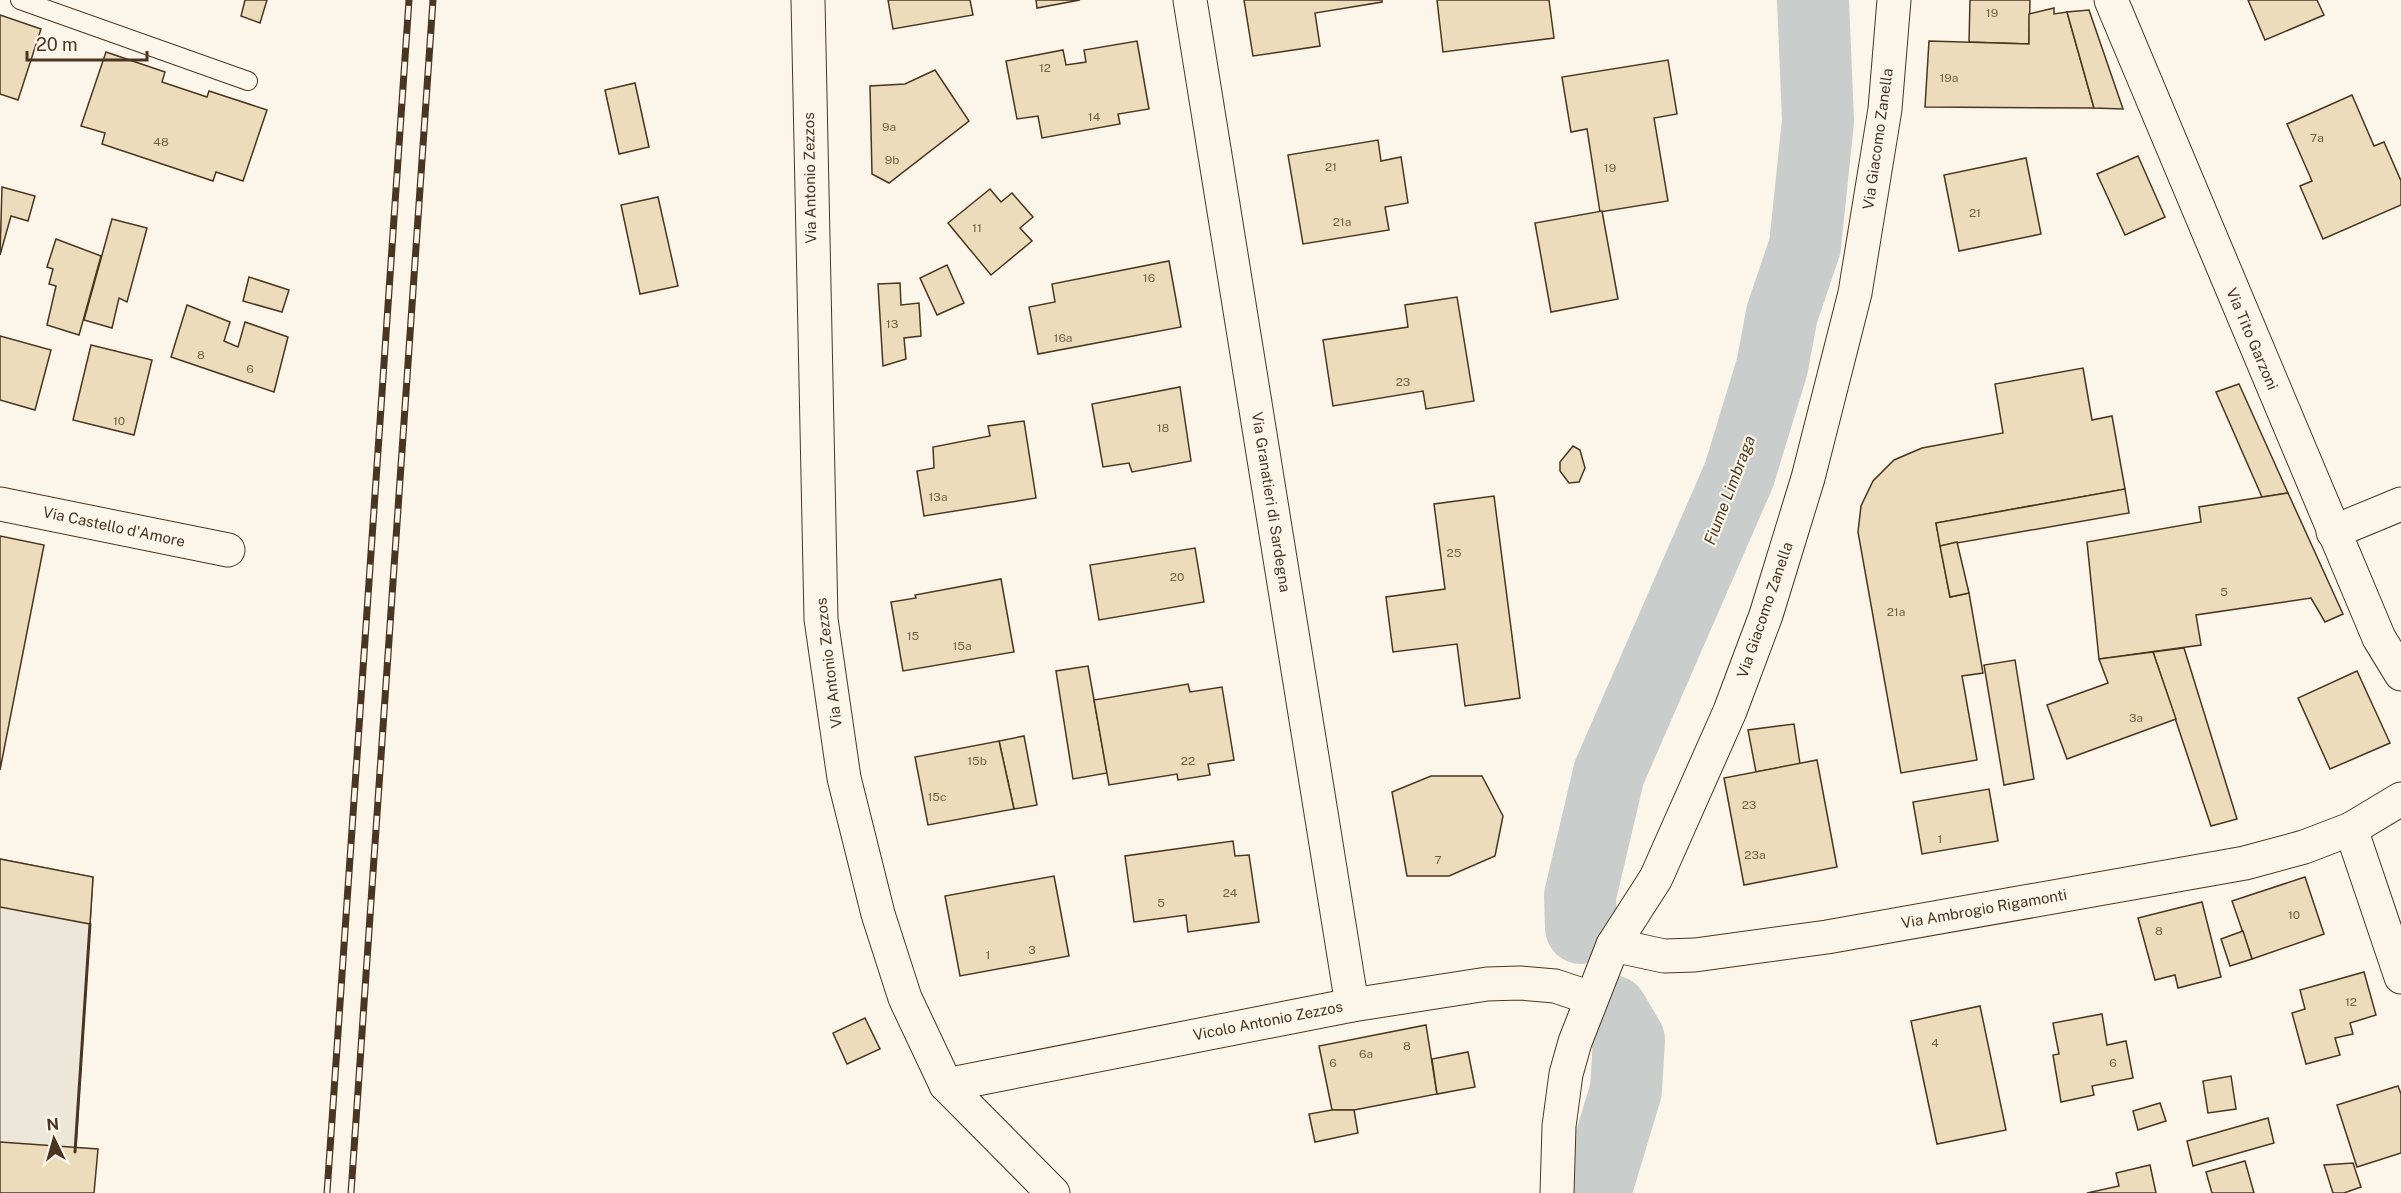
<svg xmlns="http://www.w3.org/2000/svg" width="2401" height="1193" viewBox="0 0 2401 1193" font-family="'Public Sans',sans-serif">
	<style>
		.parking { fill: #ede7d9; stroke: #887966; stroke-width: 1.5 }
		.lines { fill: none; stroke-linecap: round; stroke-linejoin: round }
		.river { stroke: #c9cecd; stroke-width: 72 }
		.building { fill: #ecdcbc; stroke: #4a3520; stroke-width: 1.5 }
		.lane-casing { stroke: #4a3520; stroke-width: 20 }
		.street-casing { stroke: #4a3520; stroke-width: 35 }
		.lane { stroke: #fbf6e9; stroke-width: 18 }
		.street { stroke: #fbf6e9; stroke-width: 33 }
		.rail-casing { stroke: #4a3520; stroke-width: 7 }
		.rail { stroke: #fbf6e9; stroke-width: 4.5; stroke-dasharray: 14; stroke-linecap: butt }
		.wall { stroke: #4a3520; stroke-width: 3 }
		.labels { text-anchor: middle; stroke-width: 4.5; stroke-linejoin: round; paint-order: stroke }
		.number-label { font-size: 12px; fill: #725f47 }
		.street-label { font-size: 15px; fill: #4a3520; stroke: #fbf6e9 }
		.water-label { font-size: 16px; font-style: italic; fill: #4a3520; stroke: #fbf6e9 }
	</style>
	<rect width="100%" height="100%" fill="#fbf6e9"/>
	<!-- parking -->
	<polygon class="parking" points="0,859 93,877 74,1178 0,1174"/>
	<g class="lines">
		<!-- river -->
		<g class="river">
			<polyline points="1581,928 1580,896 1609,773 1739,475 1772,367 1782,314 1805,246 1818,121 1813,0"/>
			<polyline points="1595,1193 1626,1090 1629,1040 1612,1011"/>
		</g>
	</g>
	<!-- building -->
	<g class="building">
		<polygon points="245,0 267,0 260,23 241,16"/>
		<polygon points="888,0 970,0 973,15 893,29"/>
		<polygon points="1036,0 1080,0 1037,8"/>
		<polygon points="1244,0 1382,0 1382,2 1315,13 1320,46 1253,56"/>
		<polygon points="1437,0 1549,0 1554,38 1443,52"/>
		<polygon points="1970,0 2030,0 2029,44 1969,42"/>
		<polygon points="2248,0 2317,0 2324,15 2265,40"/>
		<polygon points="2054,8 2054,14 2067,12 2094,108 1925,107 1929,41 2029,44 2029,14"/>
		<polygon points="2089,10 2123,109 2094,108 2067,12"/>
		<polygon points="0,15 41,29 18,100 0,94"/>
		<polygon points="1137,41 1149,109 1118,114 1120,124 1042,138 1038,116 1017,119 1006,61 1063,50 1066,65 1086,62 1084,50"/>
		<polygon points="106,52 165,72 162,82 207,97 209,91 267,110 243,181 216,172 213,181 102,144 105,133 81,126"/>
		<polygon points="1668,60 1677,114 1654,118 1668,201 1600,212 1587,129 1571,132 1562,77"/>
		<polygon points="935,70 969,121 889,183 872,174 870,86 905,84"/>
		<polygon points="635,83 649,147 619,154 605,90"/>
		<polygon points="2352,95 2374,146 2384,142 2401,181 2401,205 2323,239 2300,186 2312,181 2287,124"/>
		<polygon points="1378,140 1381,161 1401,157 1408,203 1385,207 1389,230 1303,244 1288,155"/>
		<polygon points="2138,156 2165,217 2125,235 2097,174"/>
		<polygon points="2026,158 2041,234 1959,251 1944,175"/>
		<polygon points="2,187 35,196 28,221 11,216 0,255"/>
		<polygon points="990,189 1001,202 1012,193 1033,217 1020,228 1032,241 991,275 948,223"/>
		<polygon points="658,197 678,286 640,294 621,205"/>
		<polygon points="1602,211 1618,299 1551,312 1535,223"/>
		<polygon points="112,219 147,228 127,302 119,298 112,328 84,320"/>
		<polygon points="56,239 101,256 79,335 47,325 56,286 49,284 53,269 47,267"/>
		<polygon points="1169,261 1181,327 1038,354 1029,307 1055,302 1052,284"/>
		<polygon points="947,265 964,303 937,315 920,278"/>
		<polygon points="249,277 289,290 282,312 243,301"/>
		<polygon points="900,283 901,305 919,303 921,336 904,338 906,359 883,366 878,284"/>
		<polygon points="1457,297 1474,401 1426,409 1423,391 1333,406 1323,340 1408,327 1405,305"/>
		<polygon points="187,305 230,322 224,341 238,347 245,322 288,337 274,392 171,357"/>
		<polygon points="0,336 51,350 35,410 0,400"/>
		<polygon points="91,345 152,360 134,435 73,420"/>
		<polygon points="2083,368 2092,420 2112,416 2125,489 1936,523 1950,597 1969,593 1983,673 1962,676 1977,760 1901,773 1858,532 1861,506 1873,481 1894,460 1922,448 2003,433 1995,384"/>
		<polygon points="2239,384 2288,493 2262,497 2216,392"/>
		<polygon points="1180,387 1191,461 1132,472 1129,463 1103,467 1092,404"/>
		<polygon points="1024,421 1036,498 924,516 917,471 934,468 933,447 990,436 988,426"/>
		<polygon points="1573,446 1580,450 1585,468 1579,482 1569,483 1560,471 1560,462"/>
		<polygon points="2125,489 2129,513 1940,546 1936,523"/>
		<polygon points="2288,493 2343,614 2325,622 2311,598 2196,615 2201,645 2099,659 2087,542 2201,522 2199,507"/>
		<polygon points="1494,496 1520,698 1465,706 1457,644 1393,652 1386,597 1445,589 1434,504"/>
		<polygon points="0,536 44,545 0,770"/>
		<polygon points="1957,542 1969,593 1950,597 1940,546"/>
		<polygon points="1195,548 1204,602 1099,620 1090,565"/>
		<polygon points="1001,579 1014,652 903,671 891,602 916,598 915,595"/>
		<polygon points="2184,648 2237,819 2211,826 2153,652"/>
		<polygon points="2153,652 2176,719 2067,759 2047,705 2108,683 2099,659"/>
		<polygon points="2015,660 2034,779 2004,785 1984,665"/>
		<polygon points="1088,666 1107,773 1073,779 1056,671"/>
		<polygon points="2357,671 2390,743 2330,769 2298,698"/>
		<polygon points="1188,684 1190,692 1222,687 1234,760 1208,764 1210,775 1178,780 1177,774 1109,785 1094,700"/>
		<polygon points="1794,724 1800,764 1756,772 1748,730"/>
		<polygon points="1024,736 1037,805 1014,809 999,741"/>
		<polygon points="999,741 1014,809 928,825 915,757"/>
		<polygon points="1817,760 1837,867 1744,885 1724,778"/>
		<polygon points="1431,776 1482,776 1503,816 1495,856 1449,876 1407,876 1392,792"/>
		<polygon points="1989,789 1998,841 1922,854 1913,802"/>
		<polygon points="1233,841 1235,856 1249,855 1259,922 1188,932 1186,915 1134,922 1125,856"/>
		<polygon points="0,859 93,877 90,924 0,907"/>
		<polygon points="1054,876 1069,956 960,976 945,896"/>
		<polygon points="2305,877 2324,934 2252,959 2232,901"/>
		<polygon points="2202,902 2221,977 2178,988 2175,975 2155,980 2138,918"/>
		<polygon points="2243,931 2252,959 2230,966 2221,939"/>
		<polygon points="2364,972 2376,1015 2350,1023 2353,1034 2335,1038 2340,1055 2306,1064 2292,1013 2305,1009 2300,990"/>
		<polygon points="1980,1006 2006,1130 1937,1144 1911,1021"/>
		<polygon points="2102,1014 2107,1045 2126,1041 2133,1078 2092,1086 2094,1095 2061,1102 2053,1055 2059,1054 2053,1023"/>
		<polygon points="865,1018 880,1049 847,1064 833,1033"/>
		<polygon points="1426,1025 1437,1094 1354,1110 1332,1110 1319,1046"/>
		<polygon points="1468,1052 1475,1087 1437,1094 1432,1059"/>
		<polygon points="2231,1076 2236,1109 2208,1113 2203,1081"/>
		<polygon points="2398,1086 2401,1094 2401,1153 2357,1167 2337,1105"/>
		<polygon points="2160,1103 2166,1121 2138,1130 2133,1111"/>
		<polygon points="1332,1110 1354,1110 1358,1133 1315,1142 1309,1114"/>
		<polygon points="2268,1118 2274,1143 2193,1166 2187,1141"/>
		<polygon points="0,1142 98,1149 94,1193 0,1193"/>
		<polygon points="2245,1161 2254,1193 2212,1193 2206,1172"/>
		<polygon points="2353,1163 2361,1187 2344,1193 2333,1193 2324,1165"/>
		<polygon points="2150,1165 2156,1193 2087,1193 2119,1186 2116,1173"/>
	</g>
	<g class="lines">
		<!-- lane casing -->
		<g class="lane-casing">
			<polyline id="lane" points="20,0 248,81"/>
		</g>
		<!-- street casing -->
		<g class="street-casing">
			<g id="street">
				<polyline points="808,0 821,619 844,778 878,914 905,998 946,1085 1053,1193"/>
				<polyline points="1190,0 1352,1005"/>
				<polyline points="2111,0 2379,638 2401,674"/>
				<polyline points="0,504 228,550"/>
				<polyline points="2333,532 2401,504"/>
				<polyline points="2351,829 2401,977"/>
				<polyline points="1613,945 1664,956 1695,955 1827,937 2245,863 2304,847 2351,829 2401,799"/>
				<polyline points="946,1085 1352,1005 1487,984 1520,983 1555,986 1591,998"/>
				<polyline points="1557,1193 1559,1126 1566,1074 1575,1042 1613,945 1656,878 1730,711 1766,615 1808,478 1855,293 1885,109 1894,0"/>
			</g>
		</g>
		<!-- lane -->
		<use href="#lane" class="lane"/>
		<!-- street -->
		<use href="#street" class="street"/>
		<!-- rail casing -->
		<g class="rail-casing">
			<g id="rail">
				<polyline points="327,1193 409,0"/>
				<polyline points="351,1193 433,0"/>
			</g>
		</g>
		<!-- rail -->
		<use href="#rail" class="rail"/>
		<!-- wall -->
		<polyline class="wall" points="75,1152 90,924"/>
	</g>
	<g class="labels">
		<!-- number labels -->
		<g class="number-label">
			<text x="1992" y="17">19</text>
			<text x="1045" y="72">12</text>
			<text x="1949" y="82">19a</text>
			<text x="1094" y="121">14</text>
			<text x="889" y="131">9a</text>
			<text x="2317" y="142">7a</text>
			<text x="161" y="146">48</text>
			<text x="892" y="164">9b</text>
			<text x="1331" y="171">21</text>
			<text x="1610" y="172">19</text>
			<text x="1975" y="217">21</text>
			<text x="1342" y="226">21a</text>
			<text x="977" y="232">11</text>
			<text x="1149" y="282">16</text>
			<text x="892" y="328">13</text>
			<text x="1063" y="342">16a</text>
			<text x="201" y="359">8</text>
			<text x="250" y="373">6</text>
			<text x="1403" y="386">23</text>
			<text x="119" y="425">10</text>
			<text x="1163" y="432">18</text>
			<text x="938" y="501">13a</text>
			<text x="1454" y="557">25</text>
			<text x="1177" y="581">20</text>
			<text x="2224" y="596">5</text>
			<text x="1896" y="616">21a</text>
			<text x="913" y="640">15</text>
			<text x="962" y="650">15a</text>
			<text x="2136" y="722">3a</text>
			<text x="977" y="765">15b</text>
			<text x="1188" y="765">22</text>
			<text x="937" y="801">15c</text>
			<text x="1749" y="809">23</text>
			<text x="1940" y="843">1</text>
			<text x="1755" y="859">23a</text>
			<text x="1438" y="864">7</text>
			<text x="1230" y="897">24</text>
			<text x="1161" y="907">5</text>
			<text x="2294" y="919">10</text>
			<text x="2159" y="935">8</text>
			<text x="1032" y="954">3</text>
			<text x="988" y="959">1</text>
			<text x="2351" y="1006">12</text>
			<text x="1935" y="1047">4</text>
			<text x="1407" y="1050">8</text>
			<text x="1366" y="1058">6a</text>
			<text x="1333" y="1067">6</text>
			<text x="2113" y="1067">6</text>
		</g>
		<!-- street labels -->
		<g class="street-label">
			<text transform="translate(1878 139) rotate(-82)" y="5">Via Giacomo Zanella</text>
			<text transform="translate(810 178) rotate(-91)" y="5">Via Antonio Zezzos</text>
			<text transform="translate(2252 339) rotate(67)" y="5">Via Tito Garzoni</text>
			<text transform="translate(1271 502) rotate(81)" y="5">Via Granatieri di Sardegna</text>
			<text transform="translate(114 527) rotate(12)" y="5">Via Castello d'Amore</text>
			<text transform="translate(1765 610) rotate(-71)" y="5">Via Giacomo Zanella</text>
			<text transform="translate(829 663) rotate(-97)" y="5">Via Antonio Zezzos</text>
			<text transform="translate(1984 909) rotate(-10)" y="5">Via Ambrogio Rigamonti</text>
			<text transform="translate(1268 1021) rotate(-11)" y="5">Vicolo Antonio Zezzos</text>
		</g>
		<!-- water labels -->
		<g class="water-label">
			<text transform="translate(1729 490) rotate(-69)" y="6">Fiume Limbraga</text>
		</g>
	</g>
	<!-- north arrow -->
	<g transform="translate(54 1139) rotate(355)" stroke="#fbf6e9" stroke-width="4.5" paint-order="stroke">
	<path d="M0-4.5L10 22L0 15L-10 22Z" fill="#4a3520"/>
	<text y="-9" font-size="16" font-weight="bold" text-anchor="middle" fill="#4a3520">N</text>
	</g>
	<!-- scale -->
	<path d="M27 51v9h120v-9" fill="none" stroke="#4a3520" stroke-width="3"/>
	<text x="36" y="51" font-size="18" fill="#4a3520" stroke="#fbf6e9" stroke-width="4.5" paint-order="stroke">20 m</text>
</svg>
